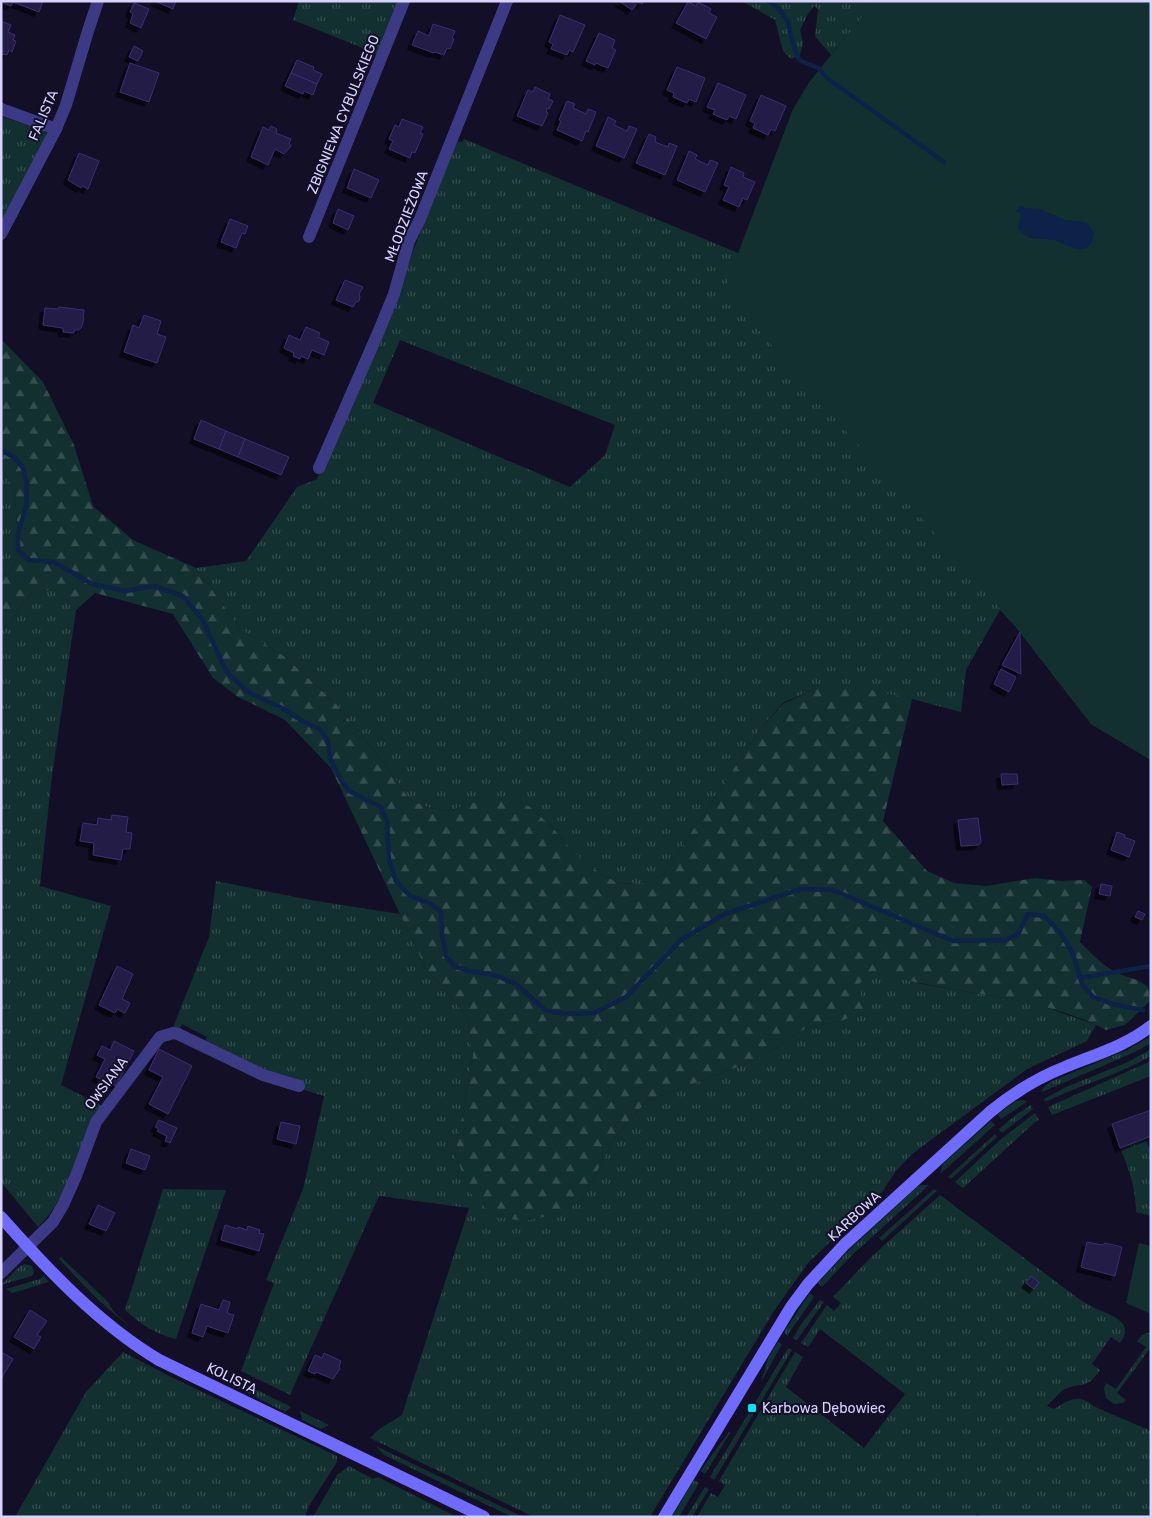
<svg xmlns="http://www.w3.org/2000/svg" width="1152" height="1518" viewBox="0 0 1152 1518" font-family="Rubik,sans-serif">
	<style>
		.grass { fill: url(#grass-tufts); fill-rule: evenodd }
		.forest { fill: url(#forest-firs) }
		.garden { fill: #12302f }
		.water { fill: #0c2248 }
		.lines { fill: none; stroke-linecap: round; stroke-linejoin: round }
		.stream { stroke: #0c2248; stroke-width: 4.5 }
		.building { fill: #241b47; stroke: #3b2d73; filter: url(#shadow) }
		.street { stroke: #3d3a85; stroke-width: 12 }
		.secondary { stroke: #6f6bff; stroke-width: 12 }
		.poi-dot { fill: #00e5ff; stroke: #130f26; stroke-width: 2 }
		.labels { text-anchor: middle; stroke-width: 4; stroke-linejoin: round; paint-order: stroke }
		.street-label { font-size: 14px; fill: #d9d4ff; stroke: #130f26 }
		.poi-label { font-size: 14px; fill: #d9d4ff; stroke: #130f26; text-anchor: start }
	</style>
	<defs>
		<pattern id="grass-tufts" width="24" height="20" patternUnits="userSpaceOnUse" patternTransform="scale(1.25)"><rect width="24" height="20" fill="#12302f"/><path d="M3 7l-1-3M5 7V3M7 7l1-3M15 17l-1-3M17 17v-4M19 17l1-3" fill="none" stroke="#344d4e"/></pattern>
		<pattern id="forest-firs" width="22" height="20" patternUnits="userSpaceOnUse" patternTransform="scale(1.25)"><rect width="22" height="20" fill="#12302f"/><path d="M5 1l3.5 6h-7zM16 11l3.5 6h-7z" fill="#344d4e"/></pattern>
		<filter id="shadow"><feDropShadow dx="-4.5" dy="4.5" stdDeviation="0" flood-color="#0009"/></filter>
	</defs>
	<rect width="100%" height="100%" fill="#130f26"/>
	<!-- grass -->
	<g class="grass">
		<polygon points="299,1 399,1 380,55 293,20"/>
		<polygon points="742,1 901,1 840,44 831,55 815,36 818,9 814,6 808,14 800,30 803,43 800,55 791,59 783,51 775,20"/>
		<polygon points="1,116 46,132 47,137 1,223"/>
		<path d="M464,139L738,253L1151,760L1091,724L1015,626L1000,610L966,670L961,712L912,699L816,688L783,703L761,728L663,875L640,884L618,883L601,874L574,853L552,827L529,806L467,804L451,811L430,808L410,800L384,763L337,705L284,656L241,630L196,568L246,561L297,487L317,479L383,335L409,262L455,141L462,142ZM400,340L615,425L605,455L570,487L373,403Z"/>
		<polygon points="1,466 14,490 20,553 9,573 1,576"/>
		<path d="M34,590L56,591L76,610L51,784L40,886L111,906L61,1085L102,1106C86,1141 65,1203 38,1227L1,1182V627L11,623L19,608Z"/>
		<polygon points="216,881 310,900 400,914 426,969 467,1016 473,1055 455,1156 473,1197 582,1201 614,1138 647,1101 756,1060 808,1027 841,1021 860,983 873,970 922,984 1034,1003 1096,1025 1087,1041 1027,1069 912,1154 895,1172 882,1192 808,1263 774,1311 650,1517 534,1517 370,1438 379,1429 402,1415 469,1208 379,1196 290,1395 241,1371 274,1283 266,1280 303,1189 324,1096 301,1089 289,1079 204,1044 207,1037 182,1024 179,1030 172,1030 209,937"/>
		<polygon points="1151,1036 1151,1043 1135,1052 1042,1092 1043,1088 1050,1082 1127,1050"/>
		<path d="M1151,1049V1056C1118,1075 1080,1085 1045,1102L1044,1099L1066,1087L1128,1062Z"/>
		<polygon points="1151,1061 1151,1076 1052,1115 1048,1107"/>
		<polygon points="1024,1100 1027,1102 1001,1119 998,1114 1016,1101"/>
		<polygon points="1031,1105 1033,1109 1002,1133 999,1129 1017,1114"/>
		<polygon points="1035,1113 1039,1120 1034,1123 963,1188 955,1182 1001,1139"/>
		<polygon points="991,1121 995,1125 940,1174 943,1164"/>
		<polygon points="995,1134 997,1137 951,1179 948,1177"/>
		<path d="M1145,1138L1149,1148L1151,1147V1216L1136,1212C1136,1190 1129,1168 1120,1148Z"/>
		<polygon points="923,1185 929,1185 850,1257 822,1287 818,1283 850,1249 918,1186"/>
		<path d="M163,1189L226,1190L176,1339C155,1334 140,1324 125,1310Z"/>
		<polygon points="934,1189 937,1191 882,1241 879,1238"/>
		<path d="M940,1195L1079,1299C1084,1302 1088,1305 1093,1307C1108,1315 1137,1321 1120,1343L1111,1337L1092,1364L1100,1370C1085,1393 1078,1380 1062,1391C1057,1395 1052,1401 1047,1406L1054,1409C1069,1400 1079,1393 1093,1406L1151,1431V1517H982L977,1514L975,1517H697L711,1493L718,1497L725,1485L719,1481L795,1352L803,1357L786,1387L864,1448L905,1394L820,1329L808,1347L801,1343L827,1305L834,1311L841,1303L833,1297L871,1257Z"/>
		<path d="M61,1257L108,1302L114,1312L130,1326C103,1307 81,1282 59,1259Z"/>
		<polygon points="25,1264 32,1266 34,1273 32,1276 1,1285 20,1266"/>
		<polygon points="44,1276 49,1282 12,1293 6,1289 40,1279"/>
		<polygon points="810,1293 814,1297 787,1336 784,1332"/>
		<polygon points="820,1300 824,1302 797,1340 795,1340 793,1338 800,1326"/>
		<polygon points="1147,1333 1151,1333 1151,1347 1117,1393 1126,1400 1123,1403 1114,1404 1106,1398 1104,1388 1106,1383 1116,1389 1146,1347 1137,1341 1142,1335"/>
		<polygon points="778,1342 782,1344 761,1382 768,1358"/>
		<polygon points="788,1348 792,1350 714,1480 710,1477"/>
		<polygon points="123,1352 171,1377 337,1456 337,1462 309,1506 305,1517 15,1517 86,1392"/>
		<polygon points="237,1380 291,1407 285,1412 238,1388"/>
		<polygon points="300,1411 329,1425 321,1429 302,1420"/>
		<polygon points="729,1432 730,1433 705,1474 700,1471"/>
		<polygon points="376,1446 523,1517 512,1517 384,1455"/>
		<polygon points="349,1466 373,1479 378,1477 457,1517 313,1517 337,1475"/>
		<polygon points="694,1480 699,1483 679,1517 672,1517"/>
		<polygon points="705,1487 709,1489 692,1517 686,1517"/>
	</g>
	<!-- forest -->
	<path class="forest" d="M1,339L43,382L74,445L93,506L133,540L196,568L241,630L284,656L337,705L384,763L410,800L430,808L451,811L467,804L498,798L529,806L552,827L574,853L601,874L618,883L640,884L663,875L761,728L783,704L816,688L848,685L912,699L883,821L927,871L954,883L986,886L1035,878L1061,881L1084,880L1092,887L1080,942C1091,953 1105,968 1120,974C1132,979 1137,978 1148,987L1150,1001L1125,1025L1106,1030C1051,1001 985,996 925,984C907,981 890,975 873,971L860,983L863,1011L841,1021L808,1027L756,1060L647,1101L614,1138L582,1201L553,1215L524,1221L496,1217L473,1197L455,1156L473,1055L467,1016L426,969L331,768L285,720L238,697L213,678L173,614L95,593L76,610L56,591L34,590L19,608L11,623L1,627V576L9,573L20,553L14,490L1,466Z"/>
	<!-- garden -->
	<g class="garden">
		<polygon points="875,1 1151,1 1151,760 1091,724 1015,626 724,290 793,109 810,81"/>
		<polygon points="1139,1243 1151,1246 1151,1314 1126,1303"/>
	</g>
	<!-- water -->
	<path class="water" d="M1020,205L1026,208L1039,209L1066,220L1080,221L1088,224L1094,233C1093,240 1091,247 1084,249C1073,251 1064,243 1054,240C1045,238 1036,241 1027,236C1023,234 1021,232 1018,229L1021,214L1016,211Z"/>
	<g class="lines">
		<!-- stream -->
		<g class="stream">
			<polyline points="768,1 777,7 788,21 793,44 799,60 818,68 827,78 944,162"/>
			<polyline points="1,450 15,458 23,468 27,485 26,507 18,534 18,550 29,560 54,562 92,584 125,591 154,586 183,596 202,619 226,671 248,692 282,708 304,722 320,729 328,741 330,758 341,780 349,791 381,807 387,822 389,860 396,881 410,896 430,903 441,912 442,934 446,956 454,966 469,971 495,975 516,984 545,1010 565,1014 594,1013 626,997 682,939 725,914 801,889 833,890 953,941 1006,940 1018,934 1028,914 1044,916 1060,932 1073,954 1082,984 1093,997 1112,1004 1143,1010"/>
			<polyline points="1080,978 1151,966"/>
		</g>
	</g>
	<!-- building -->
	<g class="building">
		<polygon points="3,1 43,1 39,12 13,2 11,6 3,3"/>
		<polygon points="155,1 176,1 173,9"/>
		<polygon points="619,1 644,1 642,4 638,2 632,10"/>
		<polygon points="688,2 696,6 698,2 711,9 709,13 717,17 706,39 676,23"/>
		<polygon points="134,3 149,9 141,28 130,23 133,14 130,12"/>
		<polygon points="560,15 585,25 573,52 569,50 567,55 551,49 553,44 549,42"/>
		<polygon points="1,21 11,25 8,32 15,35 13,40 16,41 12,52 9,50 7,55 2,54 1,56"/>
		<polygon points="433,24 455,31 452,38 454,39 450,49 447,48 444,55 435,52 434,53 412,45 418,31 429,36"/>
		<polygon points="599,33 615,40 612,48 616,50 608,68 596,63 595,65 586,61"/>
		<polygon points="134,46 143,51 138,61 129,57"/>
		<polygon points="297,60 314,67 313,70 322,74 317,84 291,73"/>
		<polygon points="130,63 159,73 149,102 120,92"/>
		<polygon points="677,67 705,78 696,102 689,99 687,103 673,97 674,93 667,90"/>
		<polygon points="291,73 317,84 313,95 304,91 303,94 285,86"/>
		<polygon points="718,83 746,95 736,119 729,116 727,120 713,114 715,110 707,107"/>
		<polygon points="535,87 550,94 548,99 553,101 549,109 547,108 546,112 548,113 542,126 517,116 528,90 533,92"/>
		<polygon points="761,95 786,106 775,131 771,129 768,135 753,128 755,123 750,121"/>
		<polygon points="567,101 575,104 573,108 586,114 588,109 596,112 588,132 586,131 582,141 557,130 561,121 559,120"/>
		<polygon points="608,117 616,121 614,125 627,131 629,126 637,129 624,158 596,146"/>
		<polygon points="402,119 423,127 420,133 423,134 415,153 412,152 410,158 389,149 393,141 389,139 395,125 399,127"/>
		<polygon points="271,126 277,129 276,133 291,139 289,143 291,146 284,154 275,149 268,165 251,157 263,127 269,130"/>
		<polygon points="649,134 656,137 655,142 668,147 669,143 677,146 665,175 636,163"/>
		<polygon points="689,151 697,155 695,159 708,165 710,160 718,163 705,192 677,180"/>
		<polygon points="79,153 99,161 88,189 82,186 81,188 68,180"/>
		<polygon points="731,167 744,173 743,177 755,182 747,200 743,198 739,207 723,200 729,187 724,185"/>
		<polygon points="354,169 379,180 371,198 347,188"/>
		<polygon points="338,209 354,216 348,230 333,223"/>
		<polygon points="230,219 248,226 245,234 242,233 236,248 221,242"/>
		<polygon points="345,280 363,287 359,294 360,297 359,301 356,302 353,307 336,300"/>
		<polygon points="59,307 84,310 83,318 84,319 81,328 78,330 74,330 74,333 63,332 63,328 43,325 45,308 58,309"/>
		<polygon points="144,315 161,321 157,334 166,337 157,363 124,352 133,325 139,328"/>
		<polygon points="306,327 320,333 318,337 329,342 324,355 312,350 308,359 301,356 300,359 293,356 294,353 284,348 289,335 300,340"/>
		<polygon points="201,420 226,431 219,449 194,439"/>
		<polygon points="226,431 245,439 238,457 219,449"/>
		<polygon points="245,439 289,457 281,475 238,457"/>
		<polygon points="1020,632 1021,674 1002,665"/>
		<polygon points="1001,669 1016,677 1009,692 994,684"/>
		<polygon points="1001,774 1017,774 1018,784 1002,785"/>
		<polygon points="112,815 128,817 126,832 132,833 130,849 123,849 121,860 93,855 94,843 80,841 83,823 97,825 98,818 111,820"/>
		<polygon points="978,818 981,842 979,845 961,846 958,820"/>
		<polygon points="1117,832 1125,835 1124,837 1135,841 1129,857 1111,850"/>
		<polygon points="1101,884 1112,886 1110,896 1099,894"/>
		<polygon points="1138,911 1145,914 1142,920 1135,917"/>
		<polygon points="117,966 133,974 122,999 130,1003 125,1013 117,1009 115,1013 99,1005"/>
		<polygon points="114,1041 134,1051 116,1086 96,1077 105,1059 97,1055 102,1046 110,1050"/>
		<polygon points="159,1049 192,1066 168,1114 149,1104 163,1077 149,1070"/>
		<polygon points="1151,1110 1151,1136 1120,1148 1112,1124"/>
		<polygon points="159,1120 177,1128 170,1143 165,1141 167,1136 157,1131 159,1129 155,1127"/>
		<polygon points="281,1122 300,1126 296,1144 277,1139"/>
		<polygon points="131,1149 150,1156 145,1170 126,1163"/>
		<polygon points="98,1205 115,1213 106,1231 89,1224"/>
		<polygon points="225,1225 238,1229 238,1227 247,1230 248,1226 260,1230 259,1233 264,1234 259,1251 221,1240"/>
		<polygon points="1087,1242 1102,1245 1105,1243 1122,1247 1115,1276 1081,1267"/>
		<polygon points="1031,1276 1039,1282 1034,1289 1026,1283"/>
		<polygon points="223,1300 230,1302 227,1313 234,1315 228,1333 207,1326 203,1337 192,1333 201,1304 219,1310"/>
		<polygon points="30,1310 47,1321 37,1335 41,1337 34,1349 14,1337"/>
		<polygon points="1,1352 13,1359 1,1379"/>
		<polygon points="324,1353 341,1361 339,1367 340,1369 333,1379 316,1372 315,1374 308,1371 315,1355 322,1358"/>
	</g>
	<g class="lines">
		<!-- street -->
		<g class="street">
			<polyline points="1,109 56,129"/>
			<polyline points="1,234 56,129 66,105 88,31 98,1"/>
			<polyline points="309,237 404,1"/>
			<polyline points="319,468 378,333 394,294 409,241 420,219 507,1"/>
			<polyline points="1,1273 53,1222 63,1205 76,1176 96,1122 160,1037 173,1033 178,1034 263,1075 299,1086"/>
		</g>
		<!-- secondary -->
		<g class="secondary">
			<path d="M1,1217C48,1270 99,1324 159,1360L484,1517"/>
			<path d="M664,1517L791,1307L808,1284L845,1244L990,1112C1013,1093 1037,1078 1065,1067C1094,1055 1126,1046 1151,1026"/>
		</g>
	</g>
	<!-- markers -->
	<rect class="poi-dot" x="747" y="1403" width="10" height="10" rx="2.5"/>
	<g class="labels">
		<!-- street labels -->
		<g class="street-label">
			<text transform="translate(343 114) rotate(-68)" y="5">ZBIGNIEWA CYBULSKIEGO</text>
			<text transform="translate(43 115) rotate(-67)" y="5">FALISTA</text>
			<text transform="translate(406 216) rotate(-69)" y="5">MŁODZIEŻOWA</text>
			<text transform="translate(106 1083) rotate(-53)" y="5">OWSIANA</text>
			<text transform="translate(854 1216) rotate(-43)" y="5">KARBOWA</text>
			<text transform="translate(232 1378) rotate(26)" y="5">KOLISTA</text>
		</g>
		<!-- poi labels -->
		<g class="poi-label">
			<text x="762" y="1413">Karbowa Dębowiec</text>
		</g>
	</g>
	<!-- border -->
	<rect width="1152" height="1518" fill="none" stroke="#d9d4ff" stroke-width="5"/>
</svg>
